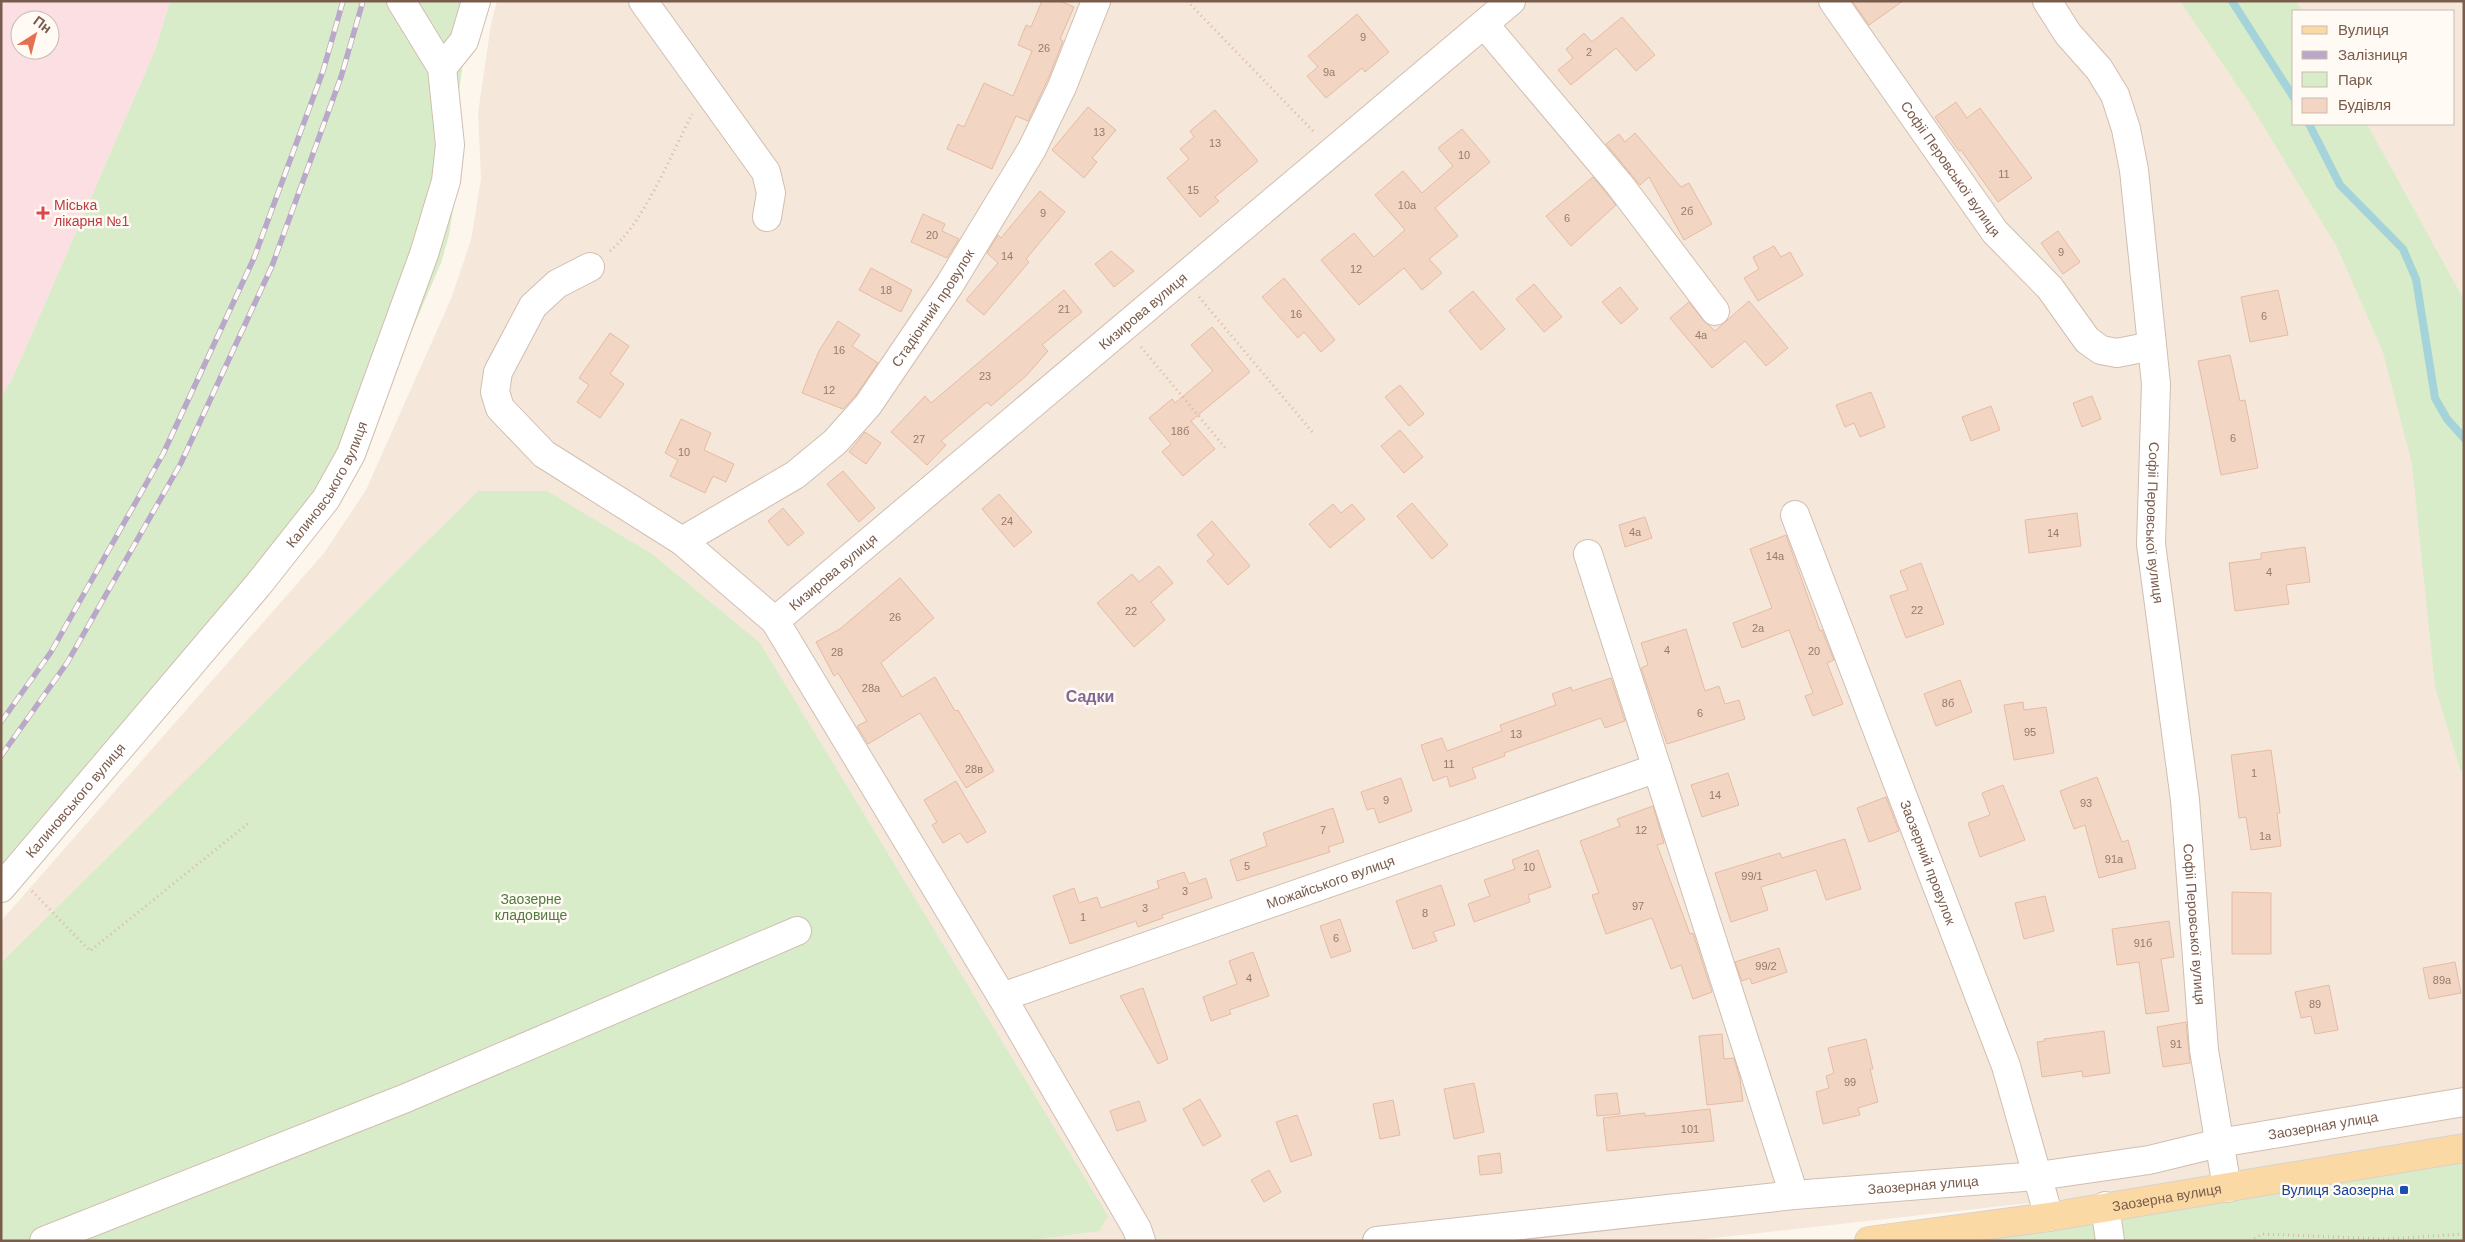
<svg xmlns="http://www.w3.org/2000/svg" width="2465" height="1242" viewBox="0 0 2465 1242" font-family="Helvetica,sans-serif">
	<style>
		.residential { fill: #f5e8da; fill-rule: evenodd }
		.medical { fill: #fbdfe3; fill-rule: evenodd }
		.green { fill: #d8ecc9 }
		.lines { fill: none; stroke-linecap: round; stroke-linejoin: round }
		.stream { stroke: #a5d3da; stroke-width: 8 }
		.building { fill: #f3d5c3; stroke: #e6bba3 }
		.minor-casing { stroke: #d1beb0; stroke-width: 30 }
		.major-casing { stroke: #dad1cd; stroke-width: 30 }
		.path { stroke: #d9b8a5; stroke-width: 3; stroke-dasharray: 1 4; stroke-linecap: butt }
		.minor { stroke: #fff; stroke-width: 28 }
		.major { stroke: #fbd9a5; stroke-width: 28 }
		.rail-casing { stroke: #b9a8c9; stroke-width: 5.5 }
		.rail { stroke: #fffaf3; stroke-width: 4; stroke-dasharray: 11; stroke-linecap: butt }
		.health-dot { fill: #e0444e; stroke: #fffaf3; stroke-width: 2 }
		.transit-dot { fill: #1a4fb4; stroke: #fffaf3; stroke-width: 2 }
		.labels { text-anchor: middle; stroke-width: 5; stroke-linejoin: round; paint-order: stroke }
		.number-label { font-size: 11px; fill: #987a6a }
		.street-label { font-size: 14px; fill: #7a5c4d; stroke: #fffaf3 }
		.health-label { font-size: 14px; fill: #be3a42; stroke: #fffaf3; text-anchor: start }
		.park-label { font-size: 14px; fill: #537a41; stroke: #fffaf3 }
		.transit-label { font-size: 14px; fill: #164399; stroke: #fffaf3; text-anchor: end }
		.quarter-label { font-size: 16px; font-weight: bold; fill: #846695; stroke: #fffaf3 }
	</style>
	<rect width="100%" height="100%" fill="#fdf6ec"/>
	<!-- residential -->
	<path class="residential" d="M497,1H2464V1138L2226,1181L1688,1241H1V921L324,553L366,490L451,299L471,240L481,179L478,113L491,24ZM2294,11H2454V124H2294Z"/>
	<!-- medical -->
	<path class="medical" d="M1,1H170L155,50L13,377L1,397ZM20,20H50V50H20Z"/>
	<!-- green -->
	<g class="green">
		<polygon points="170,1 474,1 469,20 456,113 458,177 449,235 441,263 357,458 1,886 1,397 13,377 155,50"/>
		<polygon points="2180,1 2296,1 2302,11 2294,11 2294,124 2367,124 2464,300 2464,772 2460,769 2435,687 2412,464 2383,352 2337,247 2250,104"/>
		<polygon points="478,491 547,491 652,554 760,643 1108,1216 1099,1231 1024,1241 1,1241 1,963"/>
		<polygon points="2464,1159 2464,1241 1879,1241 2229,1202"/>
	</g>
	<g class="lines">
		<!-- stream -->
		<g class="stream">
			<polyline points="2232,1 2294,98"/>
			<polyline points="2309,124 2340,185 2403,249 2416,279 2435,398 2447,419 2464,438"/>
		</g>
	</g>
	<!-- building -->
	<g class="building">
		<polygon points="1042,1 1060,1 1074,7 1060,39 1063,41 1049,77 1028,121 1016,116 992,169 947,149 958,124 964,127 984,83 1013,96 1032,51 1018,45 1026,25 1031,27"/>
		<polygon points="1852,1 1903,1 1869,25"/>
		<polygon points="1357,14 1389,52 1365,72 1362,68 1326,98 1307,76 1318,67 1308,56"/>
		<polygon points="1622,17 1655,55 1636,71 1616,48 1571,85 1558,70 1573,58 1566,49 1584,33 1592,42"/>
		<polygon points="1956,102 1967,118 1980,108 2032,178 1998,202 1961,150 1959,151 1935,117"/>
		<polygon points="1088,107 1116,130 1092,158 1097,162 1084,178 1052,150"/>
		<polygon points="1215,110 1258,161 1215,197 1219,201 1200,217 1167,178 1189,159 1180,149 1194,137 1190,131"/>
		<polygon points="1462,129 1490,162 1435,208 1458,236 1429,259 1442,273 1422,290 1404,268 1359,305 1321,260 1354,233 1374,257 1405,230 1375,195 1403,171 1422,193 1453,166 1438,148"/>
		<polygon points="1635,133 1681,187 1689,183 1712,224 1684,240 1649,177 1640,185 1606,144 1619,134 1625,142"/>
		<polygon points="1593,177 1616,205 1571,246 1546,216"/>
		<polygon points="1040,191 1065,212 1026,259 1029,262 984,315 966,300 998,263 987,253 998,235 1001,238"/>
		<polygon points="923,214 945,224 942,231 959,239 947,258 911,242"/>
		<polygon points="2058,231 2080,262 2063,274 2041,243"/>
		<polygon points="1774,246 1781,257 1790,252 1803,275 1758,301 1744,278 1759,269 1753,257"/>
		<polygon points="1111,251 1134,271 1114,287 1095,264"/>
		<polygon points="871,268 912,290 901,312 859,290"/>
		<polygon points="1284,278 1335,340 1321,352 1304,332 1298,338 1262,297"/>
		<polygon points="1534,284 1562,317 1544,332 1516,299"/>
		<polygon points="1620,287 1638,309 1621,324 1602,302"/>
		<polygon points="1064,290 1082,312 1042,345 1048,351 1026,376 991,406 987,402 941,441 946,445 927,465 891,432 925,396 931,403"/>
		<polygon points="2278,290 2288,335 2250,342 2241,297"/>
		<polygon points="1473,291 1505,329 1481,350 1449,311"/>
		<polygon points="1749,301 1788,348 1766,366 1745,341 1712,368 1670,318 1689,302 1703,320 1715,331"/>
		<polygon points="838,321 860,335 852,346 878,363 856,395 843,409 802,393 819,351"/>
		<polygon points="1212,327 1250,372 1191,421 1215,449 1183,476 1162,452 1171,444 1149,418 1172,399 1175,403 1213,371 1191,345"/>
		<polygon points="610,333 629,346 610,374 624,384 600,418 577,402 589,385 579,378"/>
		<polygon points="2230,355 2240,401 2245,400 2258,468 2221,475 2198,361"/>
		<polygon points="1400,385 1424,414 1409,426 1385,397"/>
		<polygon points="1871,392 1885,427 1860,437 1854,423 1845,427 1836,405"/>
		<polygon points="2092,396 2101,419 2082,427 2073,403"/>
		<polygon points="1991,406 2000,430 1971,441 1962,417"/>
		<polygon points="681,419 711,433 704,450 734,464 726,482 713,476 705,493 670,476 678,460 665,453"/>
		<polygon points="1400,430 1423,457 1404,473 1381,446"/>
		<polygon points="865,432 881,443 866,464 849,452"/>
		<polygon points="843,471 875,508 859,522 827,484"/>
		<polygon points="999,494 1032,532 1014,547 982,509"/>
		<polygon points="1412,503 1448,545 1432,559 1397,516"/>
		<polygon points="1333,504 1341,513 1352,504 1365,519 1330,548 1309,524"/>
		<polygon points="783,508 804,533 788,546 768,521"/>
		<polygon points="2077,513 2081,546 2029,553 2025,520"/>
		<polygon points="1645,517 1652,538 1625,547 1619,525"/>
		<polygon points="1212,521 1250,566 1228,585 1207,561 1214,555 1197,535"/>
		<polygon points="1786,535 1820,631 1822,630 1834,660 1827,663 1843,704 1813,716 1805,696 1813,693 1789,630 1742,648 1733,623 1772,608 1750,549"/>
		<polygon points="2305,547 2310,582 2286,585 2289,604 2235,611 2229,563 2261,559 2261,553"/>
		<polygon points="1921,563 1944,624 1906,638 1890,596 1908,590 1900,571"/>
		<polygon points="1159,566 1173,583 1151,602 1165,620 1134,647 1097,603 1132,574 1139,582"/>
		<polygon points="900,578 934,618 881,663 902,697 935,677 955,711 958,710 994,771 966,788 920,713 868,744 857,726 867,721 838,673 834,676 816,642 840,629"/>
		<polygon points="1686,629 1705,691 1719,686 1725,704 1739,700 1745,719 1667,744 1641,668 1648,665 1641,643"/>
		<polygon points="1611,678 1625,721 1605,728 1601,718 1504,753 1505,756 1472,768 1476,778 1450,787 1447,776 1433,781 1421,745 1442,738 1447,751 1502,731 1500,725 1556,705 1552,694 1571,687 1572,691"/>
		<polygon points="1960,680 1972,712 1936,726 1924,694"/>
		<polygon points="2023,702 2024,710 2046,707 2054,753 2014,760 2004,705"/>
		<polygon points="2271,750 2280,813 2277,813 2281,846 2251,850 2246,817 2239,818 2231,755"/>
		<polygon points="1728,773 1739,805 1702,817 1691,785"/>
		<polygon points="2097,777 2122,842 2128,840 2136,868 2099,878 2085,825 2074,829 2060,791"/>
		<polygon points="1401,778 1412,811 1379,823 1374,808 1367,810 1361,792"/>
		<polygon points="956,781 986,832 967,843 960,833 943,843 932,825 937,822 924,800"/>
		<polygon points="2003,785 2025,840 1980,857 1968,823 1990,815 1982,793"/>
		<polygon points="1886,797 1899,831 1869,842 1857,808"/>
		<polygon points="1653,806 1664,843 1657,845 1690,934 1693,933 1712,992 1693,999 1681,965 1671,969 1652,918 1606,934 1592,895 1599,893 1580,841 1620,826 1617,819"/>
		<polygon points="1333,808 1344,842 1328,847 1330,852 1237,881 1230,860 1267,846 1263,833"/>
		<polygon points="1845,839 1861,889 1826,900 1816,870 1761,887 1768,910 1731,922 1715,873 1780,853 1782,858"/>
		<polygon points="1538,850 1551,887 1528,895 1530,902 1474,922 1468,904 1490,896 1484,880 1515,869 1512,860"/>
		<polygon points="1184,872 1189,884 1206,878 1212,898 1162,915 1163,918 1138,927 1136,921 1070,944 1053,896 1074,888 1079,903 1097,897 1101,908 1159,888 1157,881"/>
		<polygon points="1441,885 1455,925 1433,932 1437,941 1413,949 1396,901"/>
		<polygon points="2232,892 2271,893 2271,954 2232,954"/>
		<polygon points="2045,896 2054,931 2024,939 2015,903"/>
		<polygon points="1340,919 1351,951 1331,958 1320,926"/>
		<polygon points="2169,921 2174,957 2161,959 2169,1011 2146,1014 2139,962 2117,965 2112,929"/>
		<polygon points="1779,948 1787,972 1752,984 1750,978 1742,981 1735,962"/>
		<polygon points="1253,952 1269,996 1229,1010 1231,1014 1211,1021 1203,997 1237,984 1229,961"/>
		<polygon points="2455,962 2461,993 2429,999 2423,968"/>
		<polygon points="2329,985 2338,1030 2315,1034 2311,1016 2301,1018 2295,992"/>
		<polygon points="1143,988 1168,1059 1158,1064 1120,996"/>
		<polygon points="2186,1022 2190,1063 2163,1067 2157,1027"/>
		<polygon points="2104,1031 2110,1073 2083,1077 2082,1071 2042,1077 2037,1042 2045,1041 2044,1039"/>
		<polygon points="1722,1034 1724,1059 1734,1058 1740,1079 1743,1101 1707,1105 1699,1036"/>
		<polygon points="1866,1039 1873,1069 1870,1069 1878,1102 1858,1108 1860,1115 1823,1124 1816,1092 1829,1088 1826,1076 1834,1073 1828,1048"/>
		<polygon points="1474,1083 1484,1132 1454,1139 1444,1089"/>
		<polygon points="1617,1093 1620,1114 1597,1116 1595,1095"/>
		<polygon points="1200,1099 1221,1136 1203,1146 1183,1109"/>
		<polygon points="1393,1100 1400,1135 1380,1139 1373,1104"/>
		<polygon points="1139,1101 1146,1121 1117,1131 1110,1111"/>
		<polygon points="1710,1109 1714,1141 1607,1151 1603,1118 1645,1113 1645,1116"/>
		<polygon points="1297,1115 1312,1155 1291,1162 1276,1122"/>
		<polygon points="1500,1153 1502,1173 1480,1175 1478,1156"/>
		<polygon points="1269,1170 1281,1192 1264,1202 1251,1180"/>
	</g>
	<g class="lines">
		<!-- minor casing -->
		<g class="minor-casing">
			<g id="minor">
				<polyline points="643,1 766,172 771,193 767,217"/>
				<path id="s1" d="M1833,1L1995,232L2050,288L2087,340L2101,350L2117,353L2152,346"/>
				<path id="s2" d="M2047,1L2068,34L2099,69L2115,95L2126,129L2134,170L2156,384L2151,544L2185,800L2204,1050L2227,1188"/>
				<polyline points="1484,24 1619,184 1715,311"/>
				<polyline points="442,68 464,41 476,1"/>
				<polyline points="590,267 557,284 533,306 498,372 495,392 500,408 544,454 682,541 775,621 1002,997 1137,1229 1141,1241"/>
				<path id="s3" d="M1795,515L2006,1066L2049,1217"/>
				<path id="s4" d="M682,541L795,475L835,442L868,405L950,284L1032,149L1062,87L1096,1"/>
				<polyline points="1588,554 1794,1195"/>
				<path id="s5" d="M775,621L1511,1"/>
				<path id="s6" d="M1,888L258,585L326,499L351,454L424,254L446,181L450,145L442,68L401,1"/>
				<path id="s7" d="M1002,997L1657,768"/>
				<polyline points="2105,1206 2110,1241"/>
				<polyline points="44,1241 406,1098 797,931"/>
				<path id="s8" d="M1377,1241L1794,1195L2038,1176L2149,1160L2219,1143L2464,1102"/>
			</g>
		</g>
		<!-- major casing -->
		<g class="major-casing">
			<g id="major">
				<path id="s9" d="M1869,1241L2049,1217L2464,1148"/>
			</g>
		</g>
		<!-- path -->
		<g class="path">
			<polyline points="1187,1 1314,132"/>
			<path d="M610,251C643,224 672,153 692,114"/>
			<polyline points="1199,297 1314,434"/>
			<polyline points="1141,347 1227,450"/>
			<polyline points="32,891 90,951 250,822"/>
			<polyline points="2250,1241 2262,1234 2387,1239 2464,1234"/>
		</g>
		<!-- minor -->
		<use href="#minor" class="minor"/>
		<!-- major -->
		<use href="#major" class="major"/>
		<!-- rail casing -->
		<g class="rail-casing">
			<g id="rail">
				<polyline points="1,722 51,652 163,454 254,258 323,71 343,1"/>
				<polyline points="1,756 67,663 181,463 272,266 341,77 363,1"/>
			</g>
		</g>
		<!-- rail -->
		<use href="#rail" class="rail"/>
	</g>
	<!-- markers -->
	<path class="health-dot" d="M40.5 205.5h5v5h5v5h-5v5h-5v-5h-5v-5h5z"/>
	<rect class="transit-dot" x="2399" y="1185" width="10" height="10" rx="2.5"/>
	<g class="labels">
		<!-- number labels -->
		<g class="number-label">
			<text x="1363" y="41">9</text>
			<text x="1044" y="52">26</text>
			<text x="1589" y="56">2</text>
			<text x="1329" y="76">9а</text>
			<text x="1099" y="136">13</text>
			<text x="1215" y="147">13</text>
			<text x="1464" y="159">10</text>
			<text x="2004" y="178">11</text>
			<text x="1193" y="194">15</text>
			<text x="1407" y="209">10а</text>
			<text x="1687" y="215">2б</text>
			<text x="1043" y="217">9</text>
			<text x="1567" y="222">6</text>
			<text x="932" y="239">20</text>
			<text x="2061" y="256">9</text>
			<text x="1007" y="260">14</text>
			<text x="1356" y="273">12</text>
			<text x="886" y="294">18</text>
			<text x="1064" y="313">21</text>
			<text x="1296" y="318">16</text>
			<text x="2264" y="320">6</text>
			<text x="1701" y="339">4а</text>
			<text x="839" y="354">16</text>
			<text x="985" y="380">23</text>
			<text x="829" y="394">12</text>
			<text x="1180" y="435">18б</text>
			<text x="2233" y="442">6</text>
			<text x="919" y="443">27</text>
			<text x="684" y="456">10</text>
			<text x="1007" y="525">24</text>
			<text x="1635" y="536">4а</text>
			<text x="2053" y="537">14</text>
			<text x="1775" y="560">14а</text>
			<text x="2269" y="576">4</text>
			<text x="1917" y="614">22</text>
			<text x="1131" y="615">22</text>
			<text x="895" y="621">26</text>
			<text x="1758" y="632">2а</text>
			<text x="1667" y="654">4</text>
			<text x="1814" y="655">20</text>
			<text x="837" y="656">28</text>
			<text x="871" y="692">28а</text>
			<text x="1948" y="707">8б</text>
			<text x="1700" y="717">6</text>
			<text x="2030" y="736">95</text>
			<text x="1516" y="738">13</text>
			<text x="1449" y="768">11</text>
			<text x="974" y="773">28в</text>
			<text x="2254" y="777">1</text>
			<text x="1715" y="799">14</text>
			<text x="1386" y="804">9</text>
			<text x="2086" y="807">93</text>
			<text x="1323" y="834">7</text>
			<text x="1641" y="834">12</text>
			<text x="2265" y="840">1а</text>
			<text x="2114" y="863">91а</text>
			<text x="1247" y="870">5</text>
			<text x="1529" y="871">10</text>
			<text x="1752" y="880">99/1</text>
			<text x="1185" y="895">3</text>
			<text x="1638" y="910">97</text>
			<text x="1145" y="912">3</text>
			<text x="1425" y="917">8</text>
			<text x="1083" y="921">1</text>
			<text x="1336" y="942">6</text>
			<text x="2143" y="947">91б</text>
			<text x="1766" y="970">99/2</text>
			<text x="1249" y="982">4</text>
			<text x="2442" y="984">89а</text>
			<text x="2315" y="1008">89</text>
			<text x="2176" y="1048">91</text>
			<text x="1850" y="1086">99</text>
			<text x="1690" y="1133">101</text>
		</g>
		<!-- street labels -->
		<g class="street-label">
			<text dy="5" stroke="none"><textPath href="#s1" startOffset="205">Софіі Перовської вулиця</textPath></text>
			<text dy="5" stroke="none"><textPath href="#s4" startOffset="349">Стадіонний провулок</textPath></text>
			<text dy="5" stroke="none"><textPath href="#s5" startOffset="481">Кизирова вулиця</textPath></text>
			<text dy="5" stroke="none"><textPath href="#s6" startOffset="520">Калиновського вулиця</textPath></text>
			<text dy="5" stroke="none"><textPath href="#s2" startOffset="548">Софіі Перовської вулиця</textPath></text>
			<text dy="5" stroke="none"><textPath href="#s5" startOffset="76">Кизирова вулиця</textPath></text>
			<text dy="5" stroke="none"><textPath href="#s6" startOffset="115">Калиновського вулиця</textPath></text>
			<text dy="5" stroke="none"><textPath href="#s3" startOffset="372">Заозерний провулок</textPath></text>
			<text dy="5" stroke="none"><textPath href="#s7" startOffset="348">Можайського вулиця</textPath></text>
			<text dy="5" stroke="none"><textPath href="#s2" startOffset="952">Софіі Перовської вулиця</textPath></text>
			<text dy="5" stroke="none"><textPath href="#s8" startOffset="954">Заозерная улица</textPath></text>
			<text dy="5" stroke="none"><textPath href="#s8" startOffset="549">Заозерная улица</textPath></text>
			<text dy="5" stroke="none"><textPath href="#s9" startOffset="301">Заозерна вулиця</textPath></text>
		</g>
		<!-- health labels -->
		<g class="health-label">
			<text x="54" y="210">Міська<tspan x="54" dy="16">лікарня №1</tspan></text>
		</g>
		<!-- park labels -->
		<g class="park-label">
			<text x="531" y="904">Заозерне<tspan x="531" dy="16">кладовище</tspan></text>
		</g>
		<!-- transit labels -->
		<g class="transit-label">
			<text x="2394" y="1195">Вулиця Заозерна</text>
		</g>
		<!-- quarter labels -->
		<g class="quarter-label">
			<text x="1090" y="702">Садки</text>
		</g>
	</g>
	<!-- border -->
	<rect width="2465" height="1242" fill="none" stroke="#7a5c4d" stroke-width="5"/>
	<!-- legend -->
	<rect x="2292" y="10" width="162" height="115" fill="#fffaf3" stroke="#cabbb1"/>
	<rect x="2302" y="26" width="25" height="8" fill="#fbd9a5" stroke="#cabbb1"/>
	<text x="2338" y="35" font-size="15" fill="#7a5c4d">Вулиця</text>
	<rect x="2302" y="51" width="25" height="8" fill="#b9a8c9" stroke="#cabbb1"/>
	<text x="2338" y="60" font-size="15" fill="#7a5c4d">Залізниця</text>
	<rect x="2302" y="72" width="25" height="15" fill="#d8ecc9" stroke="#cabbb1"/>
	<text x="2338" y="85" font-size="15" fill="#7a5c4d">Парк</text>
	<rect x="2302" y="98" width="25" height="15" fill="#f3d5c3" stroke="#cabbb1"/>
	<text x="2338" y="110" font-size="15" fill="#7a5c4d">Будівля</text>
	<!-- north arrow -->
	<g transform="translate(35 35) rotate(36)"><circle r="24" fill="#fffaf3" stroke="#cabbb1"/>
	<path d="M0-4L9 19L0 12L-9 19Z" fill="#e76f51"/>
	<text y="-8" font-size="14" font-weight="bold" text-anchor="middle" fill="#7a5c4d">Пн</text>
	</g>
</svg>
